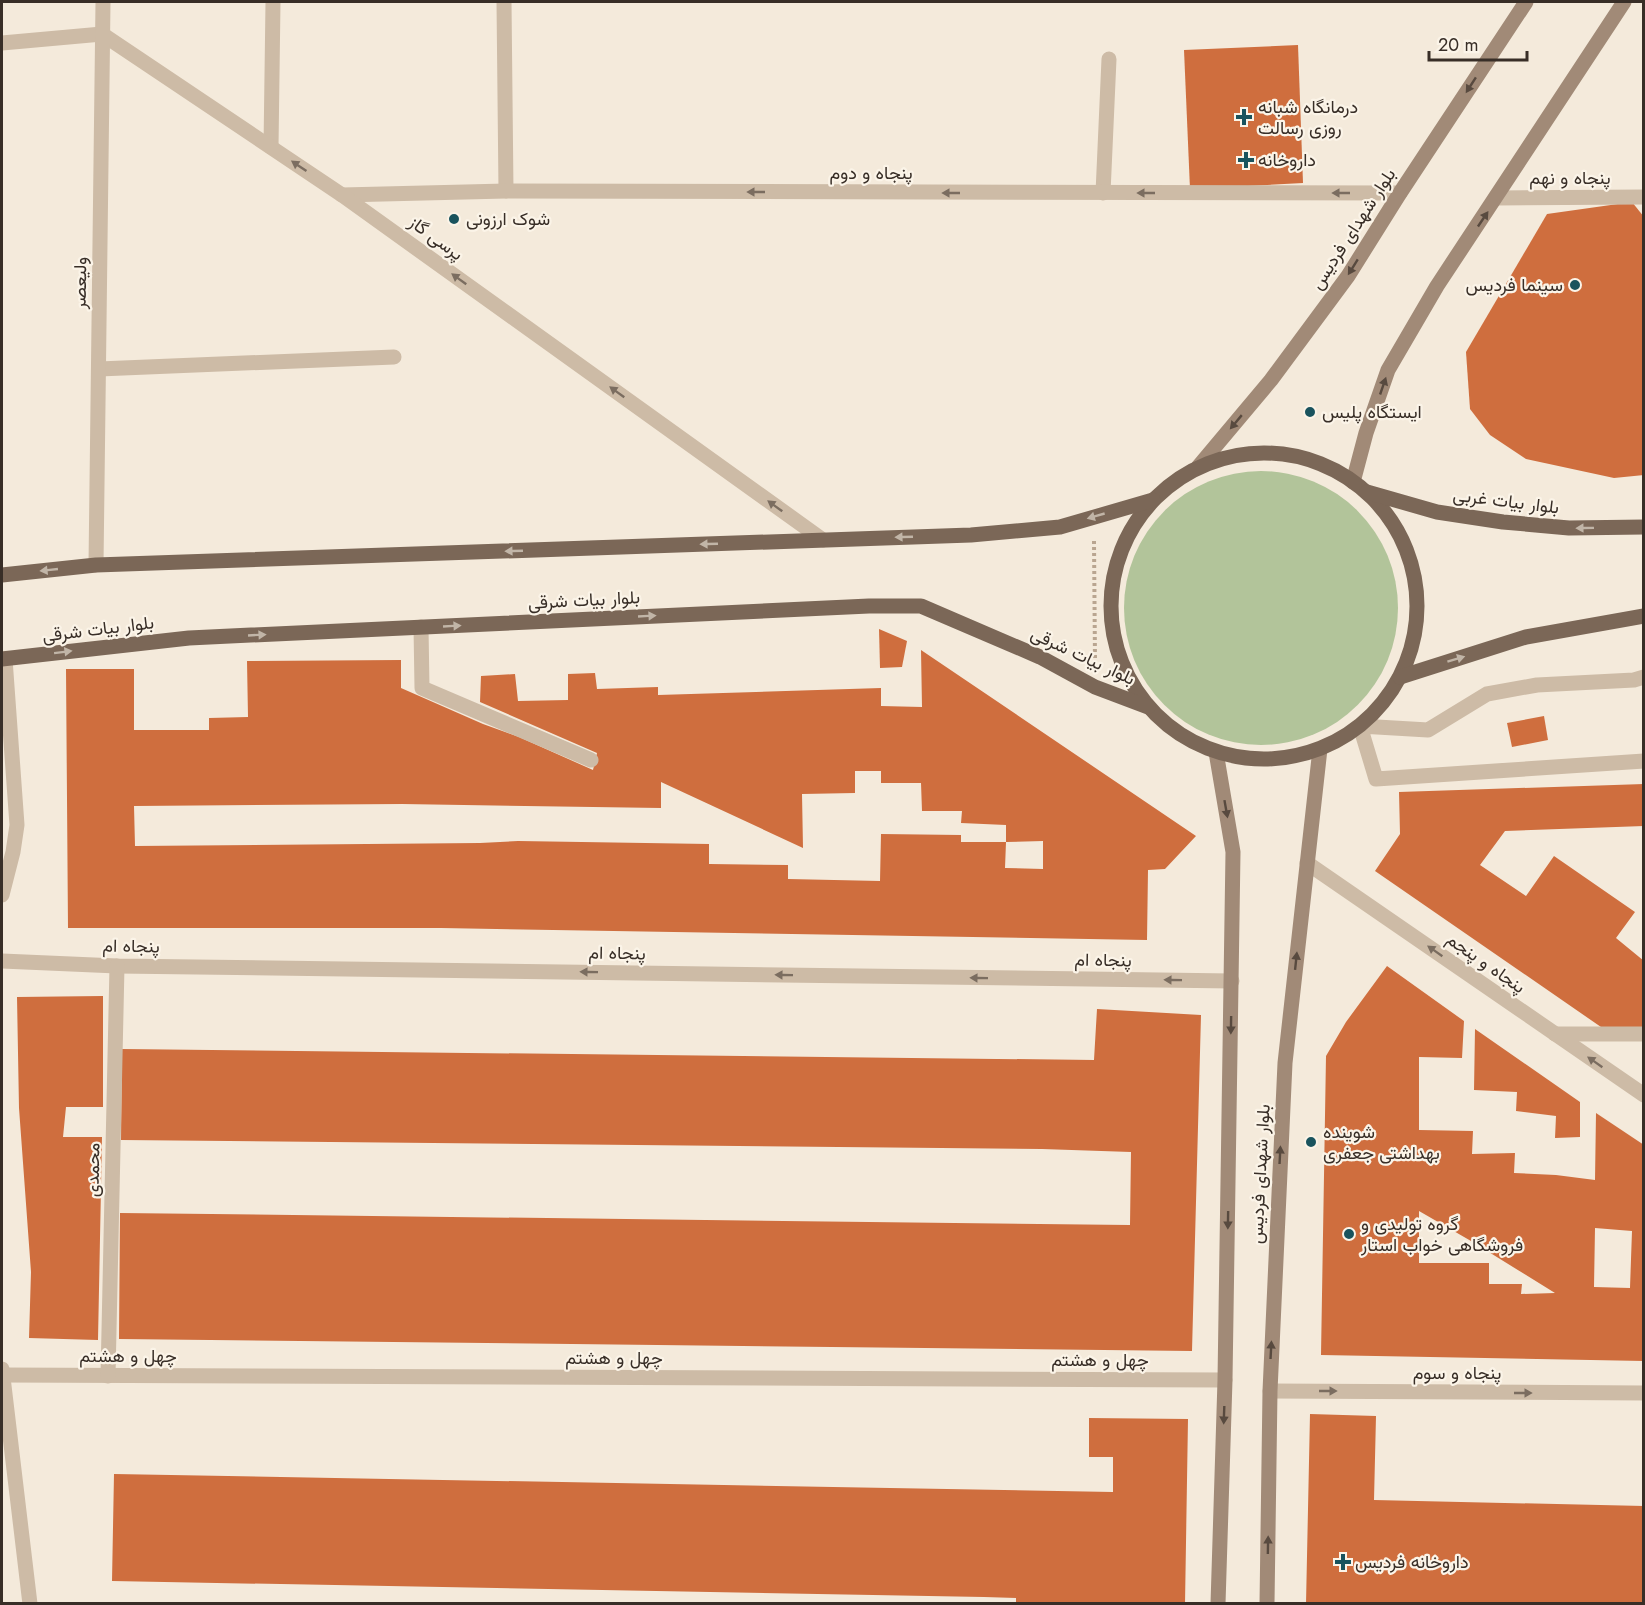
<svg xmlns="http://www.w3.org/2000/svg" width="1645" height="1605" viewBox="0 0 1645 1605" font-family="Jost,Vazirmatn,sans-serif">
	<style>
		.green { fill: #b2c49a }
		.building { fill: #cf6e3e; fill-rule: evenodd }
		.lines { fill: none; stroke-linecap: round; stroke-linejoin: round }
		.path { stroke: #b9a590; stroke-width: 4; stroke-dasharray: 3 3; stroke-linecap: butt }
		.service { stroke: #cdbba6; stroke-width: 15 }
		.minor { stroke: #cdbba6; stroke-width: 15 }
		.tertiary { stroke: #cdbba6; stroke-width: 15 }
		.secondary { stroke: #a18a77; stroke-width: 15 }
		.primary { stroke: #7b6757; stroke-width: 15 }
		.oneway { fill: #584a3f }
		.oneway2 { fill: #7b6d60 }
		.oneway3 { fill: #c1b5a7 }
		.poi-dot { fill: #19535d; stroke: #fbf4e8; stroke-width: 2 }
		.labels { text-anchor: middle; stroke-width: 4.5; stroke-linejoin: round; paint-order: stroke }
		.poi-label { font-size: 18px; fill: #382e27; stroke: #fbf4e8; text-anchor: start }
		.street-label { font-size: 18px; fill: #382e27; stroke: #fbf4e8 }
	</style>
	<rect width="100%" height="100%" fill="#f4eadb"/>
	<!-- green -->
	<circle class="green" cx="1261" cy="608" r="137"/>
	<!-- building -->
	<g class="building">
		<polygon points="1298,45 1303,183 1190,189 1184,50"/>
		<polygon points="1632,202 1644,217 1644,475 1614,478 1526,459 1490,435 1470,409 1466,352 1547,214"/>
		<polygon points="879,629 907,641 902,667 880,668"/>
		<path d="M921,650L1196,836L1165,869L1148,870L1147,940L441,928H68L66,669H134V730H209V718L248,717L247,661L401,660V688L483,724L519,737L593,770L597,753L480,702L481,676L515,674L518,701L568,700V674L595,673L597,689L658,687V695L881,688V706L922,707ZM855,771H881V783H921L922,811H962L961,823L1006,825V842H961V835L881,834L880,881L788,879V865L709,864V844L518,841L480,843L135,846L134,806L402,804L661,808V782L803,848L802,794L855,793ZM1043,841V869L1005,868L1006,842Z"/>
		<polygon points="1544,716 1548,740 1512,747 1507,723"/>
		<polygon points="1644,784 1644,826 1505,831 1480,865 1526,896 1554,856 1635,912 1616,938 1644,961 1644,1027 1601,1027 1375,871 1400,834 1399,792"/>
		<path d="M1387,966L1464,1021L1462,1058L1419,1057V1130L1473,1131L1472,1154L1515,1153L1514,1173L1556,1175L1595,1180L1596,1113L1644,1145V1361L1321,1355L1326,1056L1346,1022ZM1419,1211L1471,1241L1555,1293L1521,1294L1522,1284H1489V1263H1419ZM1595,1228L1632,1231L1630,1288L1594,1287Z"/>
		<polygon points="103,996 103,1107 66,1107 63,1137 102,1137 98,1340 29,1338 31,1272 19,1108 17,997"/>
		<polygon points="1097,1009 1201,1015 1192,1351 119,1339 120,1213 1130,1225 1131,1152 1042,1149 121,1140 122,1049 1094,1060"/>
		<polygon points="1475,1029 1580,1102 1580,1137 1555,1138 1556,1116 1516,1111 1517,1092 1474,1090"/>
		<polygon points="1310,1414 1376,1416 1374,1500 1644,1506 1644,1604 1306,1604"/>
		<polygon points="1089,1418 1188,1419 1185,1604 1016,1604 1016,1598 984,1597 112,1581 114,1474 1113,1492 1113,1457 1089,1457"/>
	</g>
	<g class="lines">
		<!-- path -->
		<polyline class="path" points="1094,541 1095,660"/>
		<!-- service -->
		<polyline class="service" points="1644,677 1634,680 1537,685 1487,694 1428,730 1360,726 1376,779 1644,761"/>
		<!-- minor -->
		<g class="minor">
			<polyline points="504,2 506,191"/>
			<polyline points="271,147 273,2"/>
			<polyline points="1103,193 1109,59"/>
			<polyline points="342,195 506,191 1400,193"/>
			<polyline points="1497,198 1644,197"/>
			<polyline points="99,369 394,357"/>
			<polyline points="421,627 422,688 591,760"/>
			<polyline points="1307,863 1644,1095"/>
			<polyline points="2,895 13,852 17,825 5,659"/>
			<polyline points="2,961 117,966 1232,981"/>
			<polyline points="1555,1034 1644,1034"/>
			<polyline points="2,1369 30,1604"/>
			<polyline points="2,1375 1225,1380"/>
			<polyline points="108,1376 117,966"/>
			<polyline points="1270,1391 1644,1393"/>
		</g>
		<!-- tertiary -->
		<g class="tertiary">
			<polyline points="2,43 102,34 342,195 823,540"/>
			<polyline points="96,565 103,2"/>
		</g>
		<!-- secondary -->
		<g class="secondary">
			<polyline points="1198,467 1271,380 1348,276 1400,193 1526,2"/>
			<polyline points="1353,482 1366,433 1388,370 1437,286 1624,2"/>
			<polyline points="1216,752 1233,852 1225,1380 1218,1604"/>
			<polyline points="1267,1604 1270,1391 1285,1063 1320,749"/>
		</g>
		<!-- primary -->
		<g class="primary">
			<circle cx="1264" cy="606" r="153"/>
			<polyline points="1367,492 1437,512 1503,522 1569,528 1644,527"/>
			<polyline points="2,575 96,565 971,535 1060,527 1153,500"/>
			<polyline points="2,659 189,638 869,606 921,606 1040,657 1095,687 1148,707"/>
			<polyline points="1400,677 1526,637 1644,616"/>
		</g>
	</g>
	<!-- one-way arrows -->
	<defs><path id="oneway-solid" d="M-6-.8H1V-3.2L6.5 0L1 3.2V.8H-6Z" transform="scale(1.5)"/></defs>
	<g class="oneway">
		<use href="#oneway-solid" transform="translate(1471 85) rotate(123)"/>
		<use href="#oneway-solid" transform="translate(1483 219) rotate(-56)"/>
		<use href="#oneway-solid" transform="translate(1353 267) rotate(122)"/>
		<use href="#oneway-solid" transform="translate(1383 386) rotate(-71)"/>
		<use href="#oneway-solid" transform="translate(1236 422) rotate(130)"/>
		<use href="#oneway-solid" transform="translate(1226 809) rotate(80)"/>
		<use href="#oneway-solid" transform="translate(1296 961) rotate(-84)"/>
		<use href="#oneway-solid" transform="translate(1231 1025) rotate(91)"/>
		<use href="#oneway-solid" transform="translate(1280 1155) rotate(-87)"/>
		<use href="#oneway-solid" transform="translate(1228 1220) rotate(91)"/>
		<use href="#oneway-solid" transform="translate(1271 1350) rotate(-87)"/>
		<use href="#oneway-solid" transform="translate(1224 1415) rotate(92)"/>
		<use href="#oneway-solid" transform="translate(1268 1545) rotate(-89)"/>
	</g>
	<g class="oneway2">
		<use href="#oneway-solid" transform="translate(299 166) rotate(-146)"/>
		<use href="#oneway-solid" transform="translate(756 192) rotate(-180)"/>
		<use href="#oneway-solid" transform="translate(951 193) rotate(-180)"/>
		<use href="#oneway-solid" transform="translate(1146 193) rotate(180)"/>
		<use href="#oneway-solid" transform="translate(1341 193) rotate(180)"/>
		<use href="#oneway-solid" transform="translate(459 279) rotate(-144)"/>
		<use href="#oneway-solid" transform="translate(617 392) rotate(-144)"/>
		<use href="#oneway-solid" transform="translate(775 506) rotate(-144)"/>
		<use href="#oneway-solid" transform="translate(1435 951) rotate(-145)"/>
		<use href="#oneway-solid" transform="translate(589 972) rotate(-179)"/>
		<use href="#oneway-solid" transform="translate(784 975) rotate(-179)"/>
		<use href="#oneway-solid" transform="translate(979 978) rotate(-179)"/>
		<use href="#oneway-solid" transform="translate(1173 980) rotate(-179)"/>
		<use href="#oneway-solid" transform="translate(1595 1062) rotate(-145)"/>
		<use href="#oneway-solid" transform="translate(1328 1391)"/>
		<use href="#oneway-solid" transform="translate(1523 1393)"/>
	</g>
	<g class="oneway3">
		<use href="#oneway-solid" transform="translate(1096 516) rotate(164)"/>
		<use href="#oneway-solid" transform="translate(1585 528) rotate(179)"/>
		<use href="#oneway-solid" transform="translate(904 537) rotate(178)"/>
		<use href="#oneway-solid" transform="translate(709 544) rotate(178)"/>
		<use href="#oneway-solid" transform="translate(514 551) rotate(178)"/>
		<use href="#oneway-solid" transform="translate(49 570) rotate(174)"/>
		<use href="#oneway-solid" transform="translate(647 616) rotate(-3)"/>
		<use href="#oneway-solid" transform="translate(452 626) rotate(-3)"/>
		<use href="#oneway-solid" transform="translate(257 635) rotate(-3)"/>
		<use href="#oneway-solid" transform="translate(63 652) rotate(-7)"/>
		<use href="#oneway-solid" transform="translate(1456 659) rotate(-17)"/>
	</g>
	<!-- markers -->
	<g class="poi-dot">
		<path d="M1241 108h6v6h6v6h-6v6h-6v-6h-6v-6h6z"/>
		<path d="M1243 151h6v6h6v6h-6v6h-6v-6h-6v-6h6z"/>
		<circle cx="454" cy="219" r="6"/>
		<circle cx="1575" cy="285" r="6"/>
		<circle cx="1310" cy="412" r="6"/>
		<circle cx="1311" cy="1142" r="6"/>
		<circle cx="1349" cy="1234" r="6"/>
		<path d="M1340 1553h6v6h6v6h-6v6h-6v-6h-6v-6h6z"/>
	</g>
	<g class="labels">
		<!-- poi labels -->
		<g class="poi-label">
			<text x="1258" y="113">درمانگاه شبانه<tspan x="1258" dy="21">روزی رسالت</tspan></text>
			<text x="1258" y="166">داروخانه</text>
			<text x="466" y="225">شوک ارزونی</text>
			<text x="1563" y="291" text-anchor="end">سینما فردیس</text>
			<text x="1322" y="418">ایستگاه پلیس</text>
			<text x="1323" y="1138">شوینده<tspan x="1323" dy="21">بهداشتی جعفری</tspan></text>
			<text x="1361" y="1230">گروه تولیدی و<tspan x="1361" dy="21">فروشگاهی خواب استار</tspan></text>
			<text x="1355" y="1568">داروخانه فردیس</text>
		</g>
		<!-- street labels -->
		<g class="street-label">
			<text x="871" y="179">پنجاه و دوم</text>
			<text x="1570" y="184">پنجاه و نهم</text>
			<text transform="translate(1353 229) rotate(-57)" y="6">بلوار شهدای فردیس</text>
			<text transform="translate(436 238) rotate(36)" y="6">پرسی گاز</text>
			<text transform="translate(80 283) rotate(-89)" y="6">ولیعصر</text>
			<text transform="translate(1506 501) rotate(7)" y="6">بلوار بیات غربی</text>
			<text transform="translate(584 600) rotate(-3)" y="6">بلوار بیات شرقی</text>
			<text transform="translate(98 629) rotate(-7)" y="6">بلوار بیات شرقی</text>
			<text transform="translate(1083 656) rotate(25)" y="6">بلوار بیات شرقی</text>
			<text transform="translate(131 946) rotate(1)" y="6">پنجاه ام</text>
			<text transform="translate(617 953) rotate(1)" y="6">پنجاه ام</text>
			<text transform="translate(1103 960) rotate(1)" y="6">پنجاه ام</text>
			<text transform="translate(1486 963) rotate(35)" y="6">پنجاه و پنجم</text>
			<text transform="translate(93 1170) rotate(-89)" y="6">محمدی</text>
			<text transform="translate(1260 1174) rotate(-87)" y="6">بلوار شهدای فردیس</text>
			<text x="128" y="1362">چهل و هشتم</text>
			<text x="614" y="1364">چهل و هشتم</text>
			<text x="1100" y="1366">چهل و هشتم</text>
			<text x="1457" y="1379">پنجاه و سوم</text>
		</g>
	</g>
	<!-- border -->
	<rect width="1645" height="1605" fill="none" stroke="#382e27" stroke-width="6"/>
	<!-- scale -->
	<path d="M1429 51v9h98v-9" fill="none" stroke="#382e27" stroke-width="3"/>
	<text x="1438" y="51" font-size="18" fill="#382e27" stroke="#fbf4e8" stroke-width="4.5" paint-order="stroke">20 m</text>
</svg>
